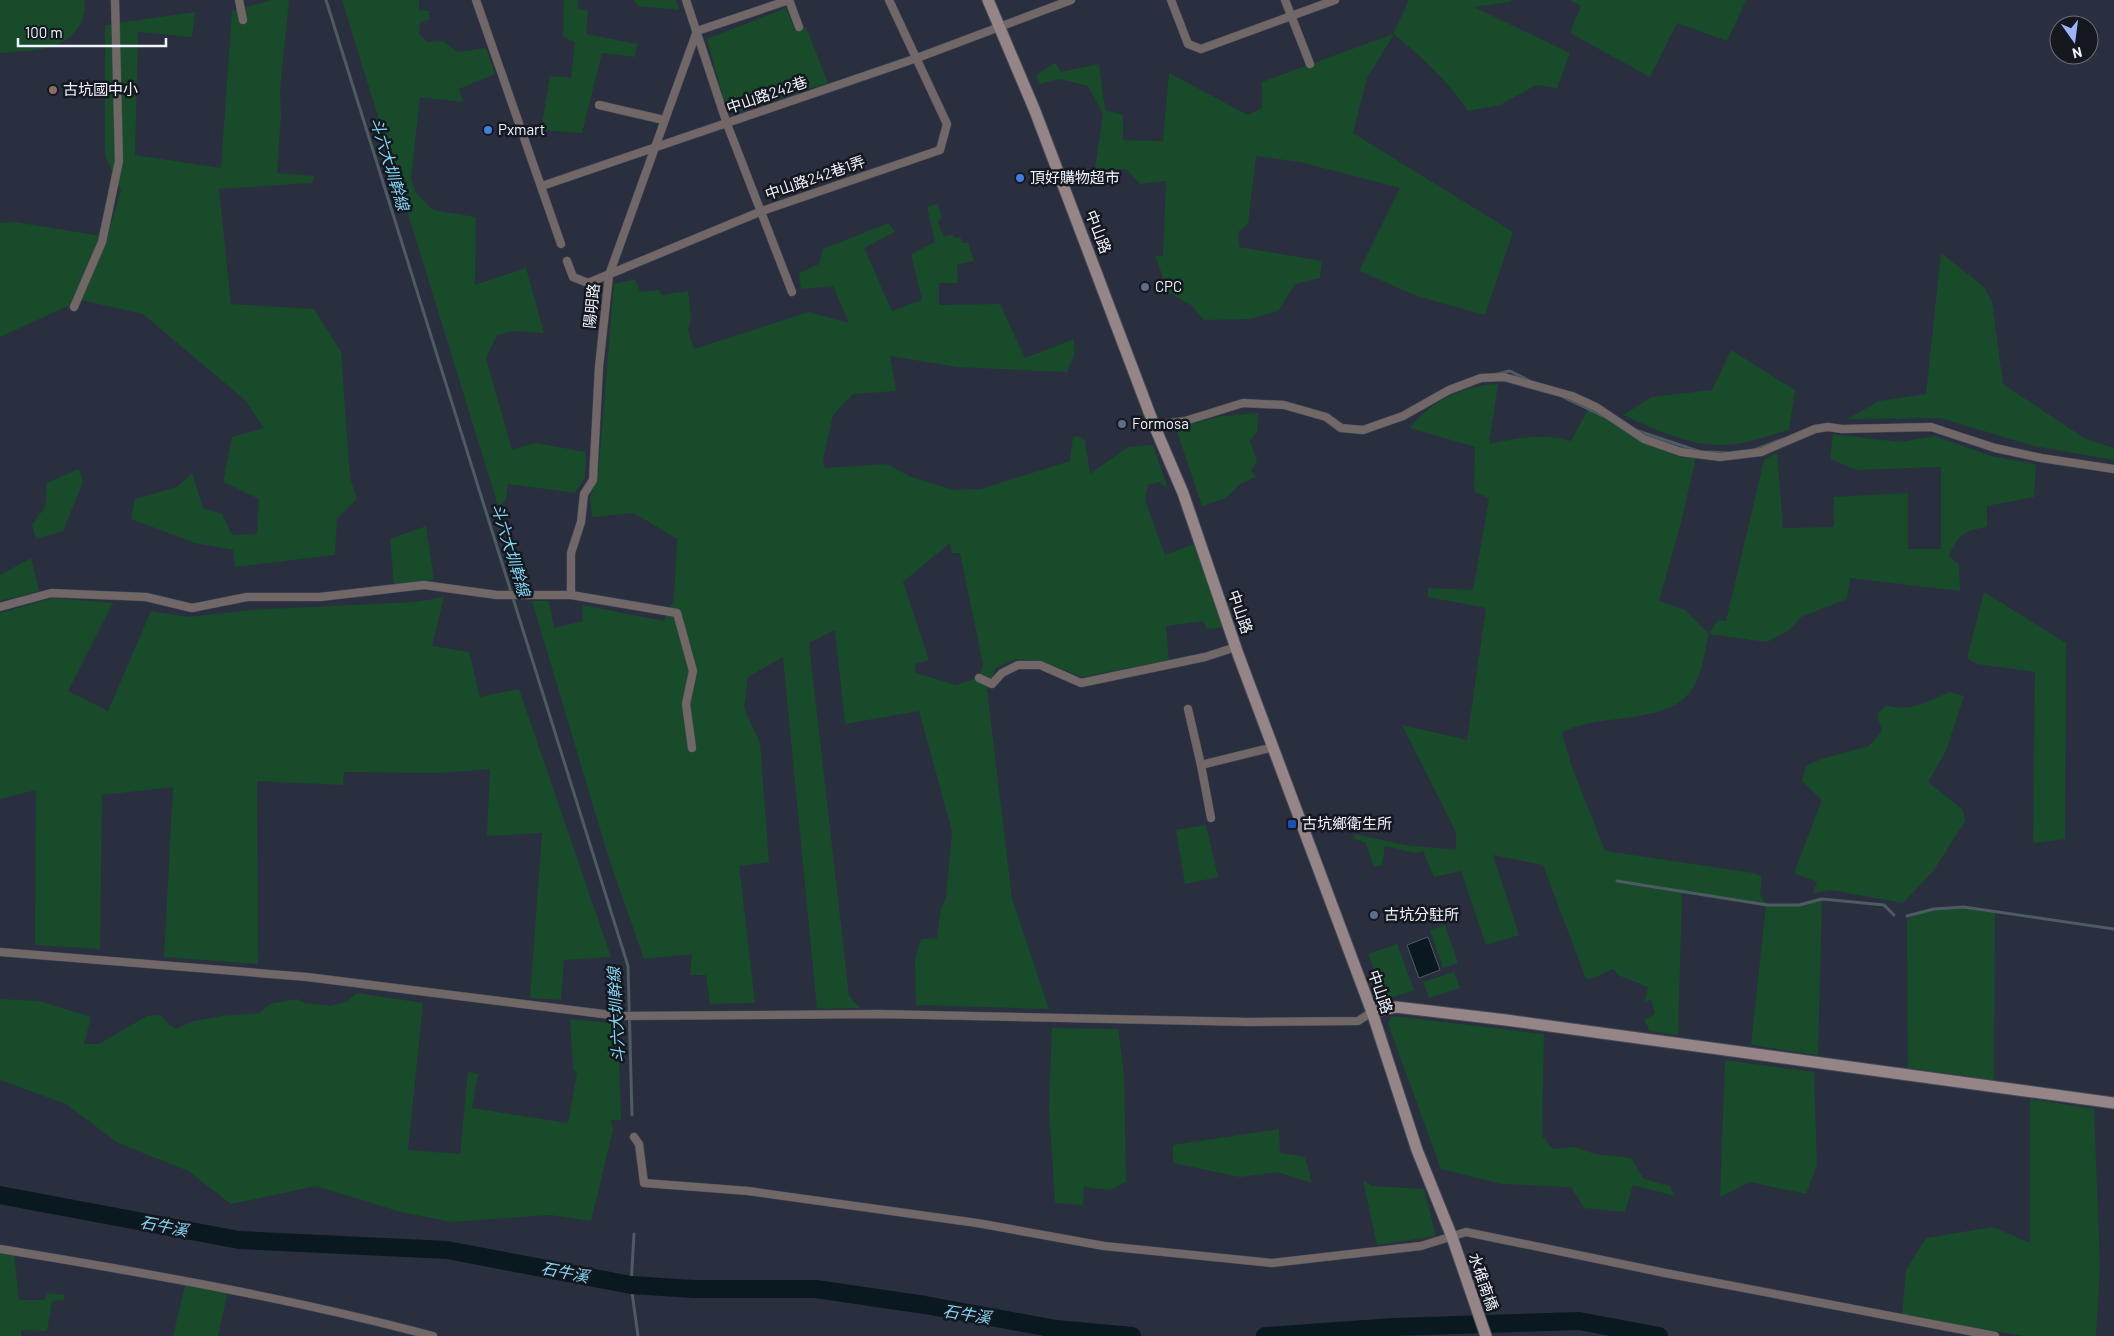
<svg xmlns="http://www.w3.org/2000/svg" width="2114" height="1336" viewBox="0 0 2114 1336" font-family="Barlow,'Noto Sans TC',sans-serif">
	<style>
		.green { fill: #174b29; fill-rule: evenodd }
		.water { fill: #09191f; stroke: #4e5b62 }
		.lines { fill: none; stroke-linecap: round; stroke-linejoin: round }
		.stream { stroke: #4e5b62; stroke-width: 3 }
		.river { stroke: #09191f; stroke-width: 18 }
		.street-casing { stroke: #464b5a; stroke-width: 9 }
		.secondary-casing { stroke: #464b5a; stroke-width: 13 }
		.street { stroke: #716767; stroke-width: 8 }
		.secondary { stroke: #958586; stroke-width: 11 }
		.education-dot { fill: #8d6e63; stroke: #15181f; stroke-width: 2 }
		.shop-dot { fill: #3f7fe0; stroke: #15181f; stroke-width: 2 }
		.service-dot { fill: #5c6f8a; stroke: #15181f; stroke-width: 2 }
		.transit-dot { fill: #1a4fb4; stroke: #15181f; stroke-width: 2 }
		.labels { text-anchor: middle; stroke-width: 5; stroke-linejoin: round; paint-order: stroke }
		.poi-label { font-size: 15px; fill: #f0f4ff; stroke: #15181f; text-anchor: start }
		.street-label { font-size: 15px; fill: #f0f4ff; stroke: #15181f }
		.water-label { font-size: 16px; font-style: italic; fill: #82d7f6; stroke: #15181f }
	</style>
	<rect width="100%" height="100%" fill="#2a2f3f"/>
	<!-- green -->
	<g class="green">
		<path d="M0,0H84C86,10 84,18 79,26C63,53 28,50 0,53Z"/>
		<polygon points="272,0 289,0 280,90 281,115 277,173 314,176 312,183 219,189 231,304 314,309 341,352 350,478 357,499 337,519 335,555 235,567 233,550 195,543 131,519 135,499 177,487 192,473 203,508 222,514 232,535 257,534 259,499 223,482 232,437 264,428 245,400 143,314 81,300 0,337 0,223 15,222 107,237 121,190 105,156 105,25 195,12 192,37 138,32 135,155 221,168 232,11"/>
		<polygon points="342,0 419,0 419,10 429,11 429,20 420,22 419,34 427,42 443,41 458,52 486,48 495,74 459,89 463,102 420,97 411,179 416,193 433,210 476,217 475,285 526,268 544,333 513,331 497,335 486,358 512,450 535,443 586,452 585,477 575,493 508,484 506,498 499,509"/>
		<polygon points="564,0 578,0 578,9 588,11 586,34 637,44 635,57 602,53 582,133 541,130 550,76 571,78 575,42 563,37"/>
		<polygon points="633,0 676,0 679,10 638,6"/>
		<path d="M1409,0H1512L1509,2L1474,7L1570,53L1557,88L1536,85L1500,105L1468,111C1447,80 1423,58 1394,34L1367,78L1353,133L1513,232L1485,315L1417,296L1359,271L1400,188L1300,162L1256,156L1248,224L1238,232L1239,247L1322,261L1320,278L1295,284L1278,311L1251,319L1204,320L1191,305L1169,293L1155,256H1163L1166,181L1140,184L1126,169H1095L1103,114L1088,86L1060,79L1039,84L1036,75L1055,63L1061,72L1099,64L1105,110L1123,115V140L1163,141L1169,73L1248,115L1262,108V82L1393,34Z"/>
		<polygon points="1569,0 1746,0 1727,41 1677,23 1650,77 1570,33 1581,6"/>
		<polygon points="786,8 795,31 806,27 828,83 741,111 724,100 707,39"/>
		<path d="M937,204L942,216L938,223L944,237L952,234L954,238L960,237L963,243H968L974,261L957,265L958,283H939V305L1000,304L1025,358L1074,339V356L1067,372L957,367L890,356L896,391L853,394L833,415L823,459L825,468L887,464L911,477L954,490L981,489L1070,461L1073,437L1079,436L1085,440L1090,474L1128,447L1153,445L1168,489L1159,482L1148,485L1145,500L1165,555L1194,544L1224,627L1207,629L1203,621L1166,626L1169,660L1082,677L1041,661L1016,659L996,668L987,690L1012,898L1049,1009L916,1005L915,959L921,939L937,938L941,908L946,898L952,831L919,711L845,724L835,630L809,643L849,996L860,1008L817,1009L783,657L748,677L744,708L760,743L769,862L739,866L755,1003L710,1004L706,975H690L692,954L644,959L609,859L532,601H549L554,628L583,621L582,605L664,621L674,599L677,539L634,513L592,517L590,497L598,476L614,284L635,279L640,292L658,290L662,295L688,291L691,318L688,331L694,349L809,312L849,323L833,286L801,289L799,273L819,264L823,249L889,223L895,232L864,248L892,311L922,300L911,254L935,242L927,207ZM950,543L952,553H960L983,664L979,678L955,685L916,673L915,664L929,660L903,582Z"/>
		<polygon points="1941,253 1984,287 1992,302 2003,384 2084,438 2114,448 2114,460 2034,446 1940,418 1847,419 1879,401 1926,394"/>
		<path d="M1731,350L1795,390L1789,430C1766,436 1741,446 1718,445C1684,444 1653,428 1623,415L1652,397L1712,390Z"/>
		<path d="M1498,384L1489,444C1517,438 1543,433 1571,441L1589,408L1682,458L1696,457L1681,523L1659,601L1685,610L1709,634L1718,620L1726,621L1764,460L1777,452L1783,528L1834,527V497L1908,493V549H1941V467L1856,470L1830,459L1833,434L1900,442L1935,436L1991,456L2036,464L2034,497L1987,506V527C1963,531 1959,534 1949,556L1959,565L1960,591L1850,578L1847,599L1801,617L1790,630L1767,642L1709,634C1705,649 1703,668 1696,682C1675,729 1601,710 1562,733L1572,767L1605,851L1754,873L1762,877L1760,895L1767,905H1799L1822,899L1818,1055L1751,1045L1766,905L1682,893L1678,1035L1650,1031L1644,1020L1655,1014L1651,1000L1645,1002L1648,987L1618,975L1613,969C1604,972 1595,979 1586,979L1543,865L1493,855L1519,935L1486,945L1461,871L1434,877L1423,851L1415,853L1385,846L1382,865L1374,867L1366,843L1353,838L1355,834L1405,845L1456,850V832L1402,725L1467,740L1486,608L1428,597V588L1473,590L1489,499L1474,491L1475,447L1410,428C1429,401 1466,385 1498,384Z"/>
		<polygon points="1259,413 1257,432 1250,441 1257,461 1251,471 1256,477 1240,484 1226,498 1202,506 1176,428 1222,416"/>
		<polygon points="79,469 83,482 63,531 36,539 32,525 45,507 47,483"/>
		<polygon points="426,526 434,580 394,585 390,539"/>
		<polygon points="31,558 39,591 0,601 0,575"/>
		<polygon points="1984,592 2066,643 2065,839 2033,843 2035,672 1977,664 1967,658"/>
		<polygon points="444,597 432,646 469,652 480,697 519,689 611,957 564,960 561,1000 530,998 542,833 487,836 490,769 438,773 344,772 343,785 257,781 258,964 164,957 173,787 102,795 100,949 35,945 36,790 0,799 0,613 53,598 113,603 68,691 108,711 151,611 188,617 251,610 415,602"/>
		<path d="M1949,692L1964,696L1946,751L1928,782L1963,810L1965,821L1934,870L1903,903L1831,890L1813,893L1817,882L1794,873L1822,800L1802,781L1806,766L1821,759L1869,746L1882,731L1877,714L1886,705C1909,713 1928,701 1949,692Z"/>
		<polygon points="1206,825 1218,877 1185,884 1176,830"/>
		<polygon points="1964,907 1995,912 1994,1080 1908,1068 1907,920 1920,912"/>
		<polygon points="1445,925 1458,963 1443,968 1430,930"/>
		<polygon points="1397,944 1414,990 1385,1000 1368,954"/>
		<polygon points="1454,972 1460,988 1429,998 1423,982"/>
		<polygon points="357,993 423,1003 408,1150 460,1154 468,1072 478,1074 472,1108 568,1123 577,1073 573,1069 570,1019 618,1024 621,1120 611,1120 613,1130 591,1221 550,1215 452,1222 401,1212 316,1186 231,1204 188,1171 118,1143 66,1104 0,1080 0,999 39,1001 91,1017 84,1044 99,1044 147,1016 161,1015 169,1025 177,1029 190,1022 221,1016 259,1013 270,1004 297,999 305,1003 330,1006 346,1002"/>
		<polygon points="1392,1016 1544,1034 1542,1136 1553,1149 1575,1147 1595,1154 1631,1158 1644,1179 1670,1186 1675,1196 1633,1185 1625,1212 1584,1208 1571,1187 1502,1184 1441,1169 1388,1024"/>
		<polygon points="1052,1028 1118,1029 1124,1074 1126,1182 1110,1190 1084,1187 1083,1205 1055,1203 1049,1108"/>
		<polygon points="1725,1060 1814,1072 1817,1165 1806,1194 1750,1182 1720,1197"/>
		<polygon points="2030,1099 2094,1109 2100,1267 2096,1336 2024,1336 1902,1316 1906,1270 1926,1238 1993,1227 2030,1243"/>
		<polygon points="1279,1129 1280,1153 1305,1157 1312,1183 1277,1172 1240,1177 1173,1163 1173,1145"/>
		<polygon points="1363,1180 1372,1186 1424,1189 1436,1236 1377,1245"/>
		<polygon points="0,1253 14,1254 19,1300 45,1300 47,1293 64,1295 64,1300 52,1301 47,1331 21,1330 21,1336 0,1336"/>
		<polygon points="186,1282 228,1291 218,1336 173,1336"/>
	</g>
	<!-- water -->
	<polygon class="water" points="1428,937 1440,970 1419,978 1407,945"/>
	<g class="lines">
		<!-- stream -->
		<g class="stream">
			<polyline points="326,0 628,966 632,1115"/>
			<polyline points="1497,374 1510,371 1530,381"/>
			<polyline points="1563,397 1605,417"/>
			<polyline points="1638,431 1698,451"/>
			<polyline points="1754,450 1783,439"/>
			<polyline points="1709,452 1728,453"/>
			<polyline points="1617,881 1767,905 1799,905 1822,899 1884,905 1894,915"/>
			<polyline points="1907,916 1934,909 1964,907 2114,929"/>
			<polyline points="634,1234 631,1285 638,1336"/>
		</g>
		<!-- river -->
		<g class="river">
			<polyline points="0,1195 239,1240 447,1250 631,1285 694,1289 816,1289 925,1305 1056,1329 1132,1336"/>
			<polyline points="1265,1336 1393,1327 1579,1321 1659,1336"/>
		</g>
		<!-- street casing -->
		<g class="street-casing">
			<g id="street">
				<polyline points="239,0 243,20"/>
				<polyline points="476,0 561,244"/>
				<polyline points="686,0 727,124 792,292"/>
				<polyline points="789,0 799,27"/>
				<polyline points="1171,0 1188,44 1201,49 1335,0"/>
				<polyline points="1285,0 1310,64"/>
				<polyline points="599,105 664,120"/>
				<polyline points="542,186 917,58 1071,0"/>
				<polyline points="567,261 573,277 588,283 762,211 940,150 947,124 889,0"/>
				<polyline points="74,307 102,242 119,161 115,0"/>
				<polyline points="1154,425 1185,421 1243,403 1284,405 1326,417 1341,428 1363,430 1403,416 1449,390 1481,378 1504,377 1572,396 1596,407 1644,439 1681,452 1720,457 1761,452 1815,429 1828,427 1842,429 1931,427 1995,448 2041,458 2114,469"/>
				<polyline points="571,595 571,553 581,522 584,494 593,480 599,367 609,275 697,31 789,0"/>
				<polyline points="0,607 51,593 146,597 192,608 247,597 320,597 424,585 497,595 571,595 677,613 693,671 686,704 692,748"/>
				<polyline points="979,678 992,684 1002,673 1018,665 1040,665 1081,683 1205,657 1236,647"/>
				<polyline points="1188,709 1201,765"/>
				<polyline points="1211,818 1201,765 1274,747"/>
				<polyline points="0,952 307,977 619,1016 879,1014 1249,1022 1358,1021 1372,1012"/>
				<polyline points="634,1137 639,1144 644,1183 748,1191 977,1223 1104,1246 1272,1263 1421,1246 1466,1232 1665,1273 1995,1336"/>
				<path d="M0,1249C146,1273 290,1298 433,1336"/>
			</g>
		</g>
		<!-- secondary casing -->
		<g class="secondary-casing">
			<g id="secondary">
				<polyline points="988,0 1035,111 1154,425 1183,493 1238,654 1372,1012 1417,1150 1452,1237 1486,1336"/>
				<polyline points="1372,1012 1396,1007 1506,1020 2114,1103"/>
			</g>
		</g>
		<!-- street -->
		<use href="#street" class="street"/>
		<!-- secondary -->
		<use href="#secondary" class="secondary"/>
	</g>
	<!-- markers -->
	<circle class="education-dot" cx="53" cy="90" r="5"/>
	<g class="shop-dot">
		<circle cx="488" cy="130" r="5"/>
		<circle cx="1020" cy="178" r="5"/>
	</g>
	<g class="service-dot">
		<circle cx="1145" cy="287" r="5"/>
		<circle cx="1122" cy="424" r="5"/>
		<circle cx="1374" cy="915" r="5"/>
	</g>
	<rect class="transit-dot" x="1287" y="819" width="10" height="10" rx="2.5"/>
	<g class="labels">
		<!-- poi labels -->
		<g class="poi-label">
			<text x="63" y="95">古坑國中小</text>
			<text x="498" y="135">Pxmart</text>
			<text x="1030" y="183">頂好購物超市</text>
			<text x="1155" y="292">CPC</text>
			<text x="1132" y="429">Formosa</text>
			<text x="1302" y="829">古坑鄉衛生所</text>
			<text x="1384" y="920">古坑分駐所</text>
		</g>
		<!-- street labels -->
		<g class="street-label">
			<text transform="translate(767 95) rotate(-19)" y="5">中山路242巷</text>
			<text transform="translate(815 178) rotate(-19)" y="5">中山路242巷1弄</text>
			<text transform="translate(1098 232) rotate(69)" y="5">中山路</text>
			<text transform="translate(592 306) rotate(-84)" y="5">陽明路</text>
			<text transform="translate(1240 612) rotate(71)" y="5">中山路</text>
			<text transform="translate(1380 992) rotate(71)" y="5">中山路</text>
			<text transform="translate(1483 1282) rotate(71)" y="5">水碓南橋</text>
		</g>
		<!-- water labels -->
		<g class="water-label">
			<text transform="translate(390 164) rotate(73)" y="6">斗六大圳幹線</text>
			<text transform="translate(511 550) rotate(73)" y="6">斗六大圳幹線</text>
			<text transform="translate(616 1015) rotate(-93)" y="6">斗六大圳幹線</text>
			<text transform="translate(164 1226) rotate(11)" y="6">石牛溪</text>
			<text transform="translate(565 1272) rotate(11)" y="6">石牛溪</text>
			<text transform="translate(967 1314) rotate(9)" y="6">石牛溪</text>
		</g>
	</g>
	<!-- north arrow -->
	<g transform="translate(2074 40) rotate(166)"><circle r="24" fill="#15181f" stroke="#6d7079"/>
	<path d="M0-4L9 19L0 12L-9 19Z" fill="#9db4fd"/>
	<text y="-8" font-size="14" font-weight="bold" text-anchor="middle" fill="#f0f4ff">N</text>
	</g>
	<!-- scale -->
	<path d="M18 38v8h148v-8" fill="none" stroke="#f0f4ff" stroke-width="2.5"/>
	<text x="25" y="38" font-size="15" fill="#f0f4ff" stroke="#15181f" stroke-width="4" paint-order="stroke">100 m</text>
</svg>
